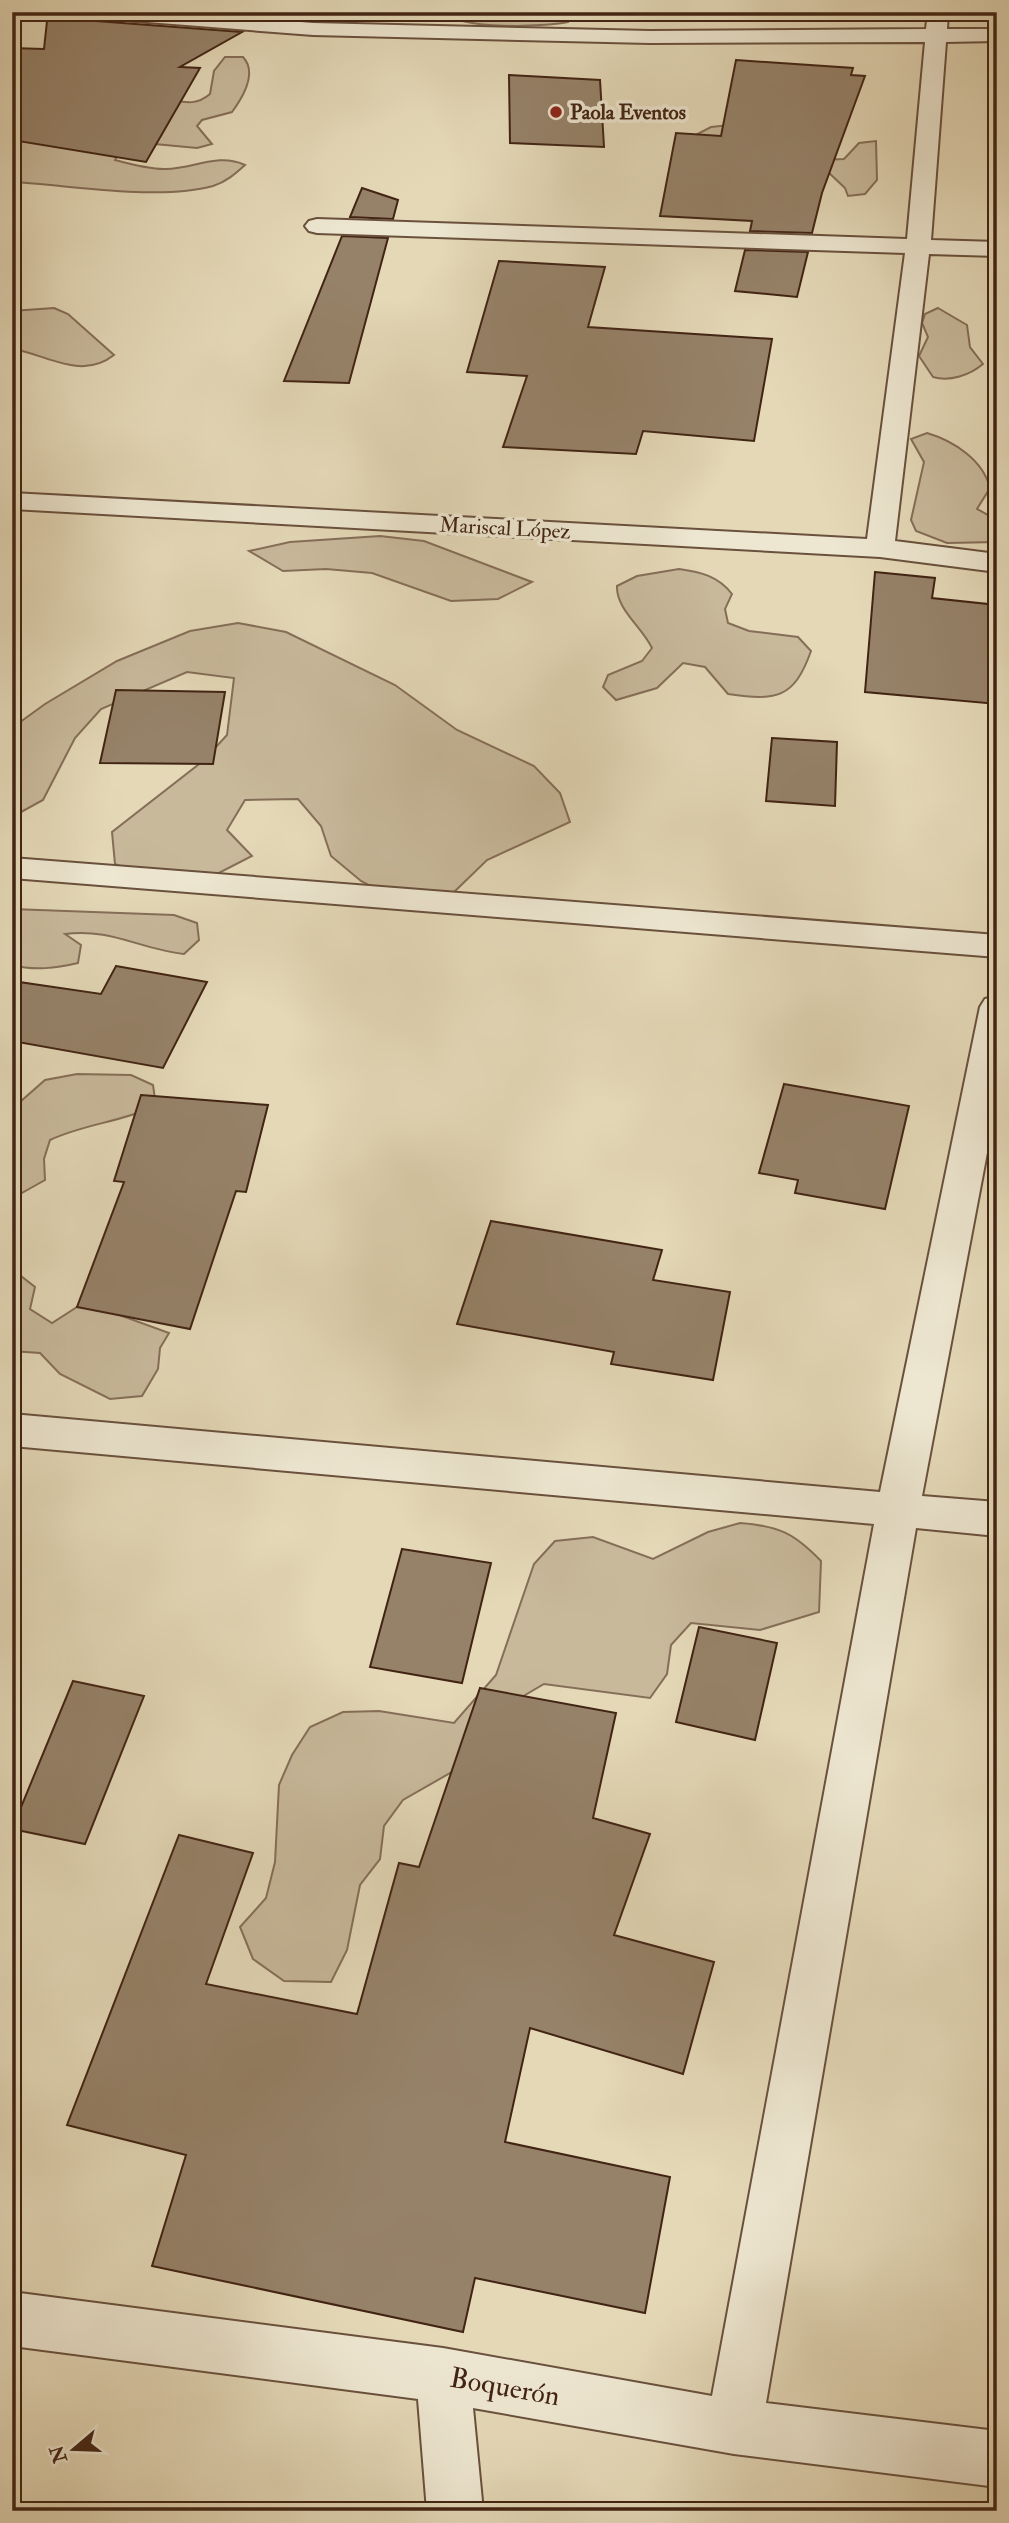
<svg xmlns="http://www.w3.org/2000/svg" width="1009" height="2523" viewBox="0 0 1009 2523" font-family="'IM FELL Double Pica',serif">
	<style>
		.green { fill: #c8b99b; stroke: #856e58; stroke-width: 2 }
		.building { fill: #968269; stroke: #422414; stroke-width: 2 }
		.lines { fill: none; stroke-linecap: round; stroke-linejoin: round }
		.minor-casing { stroke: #6a513d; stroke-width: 4 }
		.minor { fill: #ede6d0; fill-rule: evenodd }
		.poi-dot { fill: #8f2418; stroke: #ede6d0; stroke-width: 2.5 }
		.labels { text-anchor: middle; stroke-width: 7; stroke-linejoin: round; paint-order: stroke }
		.far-poi-label { font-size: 21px; font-weight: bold; fill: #422414; stroke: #ede6d0; text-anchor: start }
		.far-street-label { font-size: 21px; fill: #422414; stroke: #ede6d0 }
		.near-street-label { font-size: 28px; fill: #422414; stroke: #ede6d0 }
	</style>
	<rect width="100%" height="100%" fill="#e4d8b7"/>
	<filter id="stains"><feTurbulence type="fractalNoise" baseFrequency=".00286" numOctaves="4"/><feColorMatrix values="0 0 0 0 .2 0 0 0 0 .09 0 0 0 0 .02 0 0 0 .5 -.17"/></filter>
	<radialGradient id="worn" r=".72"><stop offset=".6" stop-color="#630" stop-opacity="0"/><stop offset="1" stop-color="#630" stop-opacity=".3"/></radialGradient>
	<!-- green -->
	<g class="green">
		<path d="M518,12L524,16H571L568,22C544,27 462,30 446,13Z"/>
		<path d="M225,57H243C258,73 243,97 232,112L202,120L197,126L212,144L197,148L144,143L118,154L115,160C130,164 148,169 164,169C192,170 217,152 245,165C235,174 226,182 213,186C158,201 71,185 12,182V140L172,99C187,104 198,104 210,94L214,71Z"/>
		<polygon points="730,125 822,160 844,159 859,143 876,141 877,180 865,194 848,196 845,188 828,172 688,139 711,127"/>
		<path d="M54,308L68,314L114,355C81,381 47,354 12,349V311Z"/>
		<path d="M938,308L967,325L970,347L983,364C970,375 950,382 933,377L919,356L928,337L922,323L925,314Z"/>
		<path d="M927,433C954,441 983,460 990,488L977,509L997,520V542L947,543L916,531L911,520L924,462L911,439Z"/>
		<polygon points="380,536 424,541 532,582 498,599 451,601 372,573 326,569 283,571 249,551 290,542"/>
		<path d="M679,569C701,572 718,576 732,594L725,609L728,623L749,631L798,637L811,651C794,699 776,701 728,694L705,667L683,663L657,688L616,700L603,687L608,675L642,661L652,648C642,627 616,609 617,586L637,576Z"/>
		<polygon points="238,623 286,632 395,685 457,730 534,766 560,793 570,822 487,860 452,894 400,902 361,881 331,856 321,826 298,799 245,800 227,830 252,856 211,877 154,881 115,864 112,832 203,761 227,735 234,678 187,672 101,709 75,738 43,800 12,817 12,728 45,704 117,661 190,631"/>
		<path d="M12,909L174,915L197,923L199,940L184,954C140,949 110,928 65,934L81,945L78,963C56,968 35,971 12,965Z"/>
		<path d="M77,1074L131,1075L153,1085L156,1106C121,1122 84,1124 50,1140L44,1159L45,1180L20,1194L12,1192V1109L45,1080Z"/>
		<polygon points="12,1269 35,1287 30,1309 52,1323 77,1307 106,1310 169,1333 160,1348 158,1369 142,1396 110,1399 60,1374 40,1353 12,1351"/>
		<path d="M740,1523C779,1526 794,1533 821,1561L819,1612L760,1630L691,1623L671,1645L667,1674L650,1698L544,1684L515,1701L464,1765L403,1800L384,1826L380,1859L360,1885L347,1950L331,1982L284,1981L253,1959L240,1927L266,1898L275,1862L279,1785L292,1755L310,1727L343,1712L379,1711L454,1723L496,1675L534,1564L555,1541L593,1537L653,1559L708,1532Z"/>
	</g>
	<!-- building -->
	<g class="building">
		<polygon points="48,12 83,12 96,21 242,32 180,67 200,68 146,162 12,140 12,48 44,49"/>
		<polygon points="736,60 853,68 851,75 865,76 822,193 812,233 750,231 752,221 660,216 676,133 721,136"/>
		<polygon points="509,75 600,80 604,147 510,143"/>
		<polygon points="362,188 398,200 393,219 350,217"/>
		<polygon points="342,236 388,238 349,383 284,381"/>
		<polygon points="745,250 808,252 797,297 735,291"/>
		<polygon points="499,261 605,267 588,327 772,339 754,441 643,431 636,454 503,447 527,376 467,372"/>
		<polygon points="875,572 935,578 932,598 997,605 997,704 865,692"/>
		<polygon points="116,690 225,692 213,764 100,763"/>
		<polygon points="772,738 837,742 835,806 766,801"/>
		<polygon points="116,966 207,982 163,1068 12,1041 12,981 101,994"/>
		<polygon points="784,1084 909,1106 885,1209 795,1193 798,1180 759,1173"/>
		<polygon points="141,1095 268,1105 246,1192 236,1191 190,1329 77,1307 124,1182 114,1181"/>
		<polygon points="491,1221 662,1250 653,1280 730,1292 713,1380 611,1364 614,1352 457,1324"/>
		<polygon points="402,1549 491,1563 462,1683 370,1667"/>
		<polygon points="699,1627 777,1643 755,1740 676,1722"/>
		<polygon points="73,1681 144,1696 85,1844 12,1829"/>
		<polygon points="480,1688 616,1713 593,1818 650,1834 614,1935 714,1962 683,2074 530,2028 505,2142 670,2177 645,2313 475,2278 463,2332 152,2266 186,2155 67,2125 179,1835 253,1853 206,1984 357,2014 399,1863 419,1867"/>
	</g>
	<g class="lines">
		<!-- minor casing -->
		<g class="minor-casing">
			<g id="minor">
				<polygon points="86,12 179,12 313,23 650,31 926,29 928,12 948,12 947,29 997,29 997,41 946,42 931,240 997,242 997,256 929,254 895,541 997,554 997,572 880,557 12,509 12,493 867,539 905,253 317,233 309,231 305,226 309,221 317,219 907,239 925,42 650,43 313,35 96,18"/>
				<polygon points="12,858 997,935 997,957 12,878"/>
				<polygon points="997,996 997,1100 922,1496 997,1502 997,1536 916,1528 766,2403 997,2431 997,2487 734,2454 473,2408 483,2511 427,2511 418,2399 12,2346 12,2292 443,2348 712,2396 874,1524 12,1446 12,1414 880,1492 980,1007 985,999"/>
			</g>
		</g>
		<!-- minor -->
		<use href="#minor" class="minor"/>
	</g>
	<!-- markers -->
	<circle class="poi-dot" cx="556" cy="112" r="7"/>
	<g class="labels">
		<!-- far-poi labels -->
		<g class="far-poi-label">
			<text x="570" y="119">Paola Eventos</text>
		</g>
		<!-- far-street labels -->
		<g class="far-street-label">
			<text transform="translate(505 528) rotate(3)" y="7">Mariscal López</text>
		</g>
		<!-- near-street labels -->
		<g class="near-street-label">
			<text transform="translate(505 2386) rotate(10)" y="10">Boquerón</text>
		</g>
	</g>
	<!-- margin -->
	<rect width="1009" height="2523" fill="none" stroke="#e4d8b7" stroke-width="42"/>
	<rect x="14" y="14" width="981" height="2495" fill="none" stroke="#422414" stroke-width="3.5"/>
	<rect x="21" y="21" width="967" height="2481" fill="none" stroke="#422414" stroke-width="2"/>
	<!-- north arrow -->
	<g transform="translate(74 2449) rotate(251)" stroke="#ede6d0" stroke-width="5" paint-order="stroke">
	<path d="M0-5L12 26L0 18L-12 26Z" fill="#422414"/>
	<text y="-10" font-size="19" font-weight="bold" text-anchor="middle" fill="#422414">N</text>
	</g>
	<rect width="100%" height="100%" filter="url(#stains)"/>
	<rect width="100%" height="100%" fill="url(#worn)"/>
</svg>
